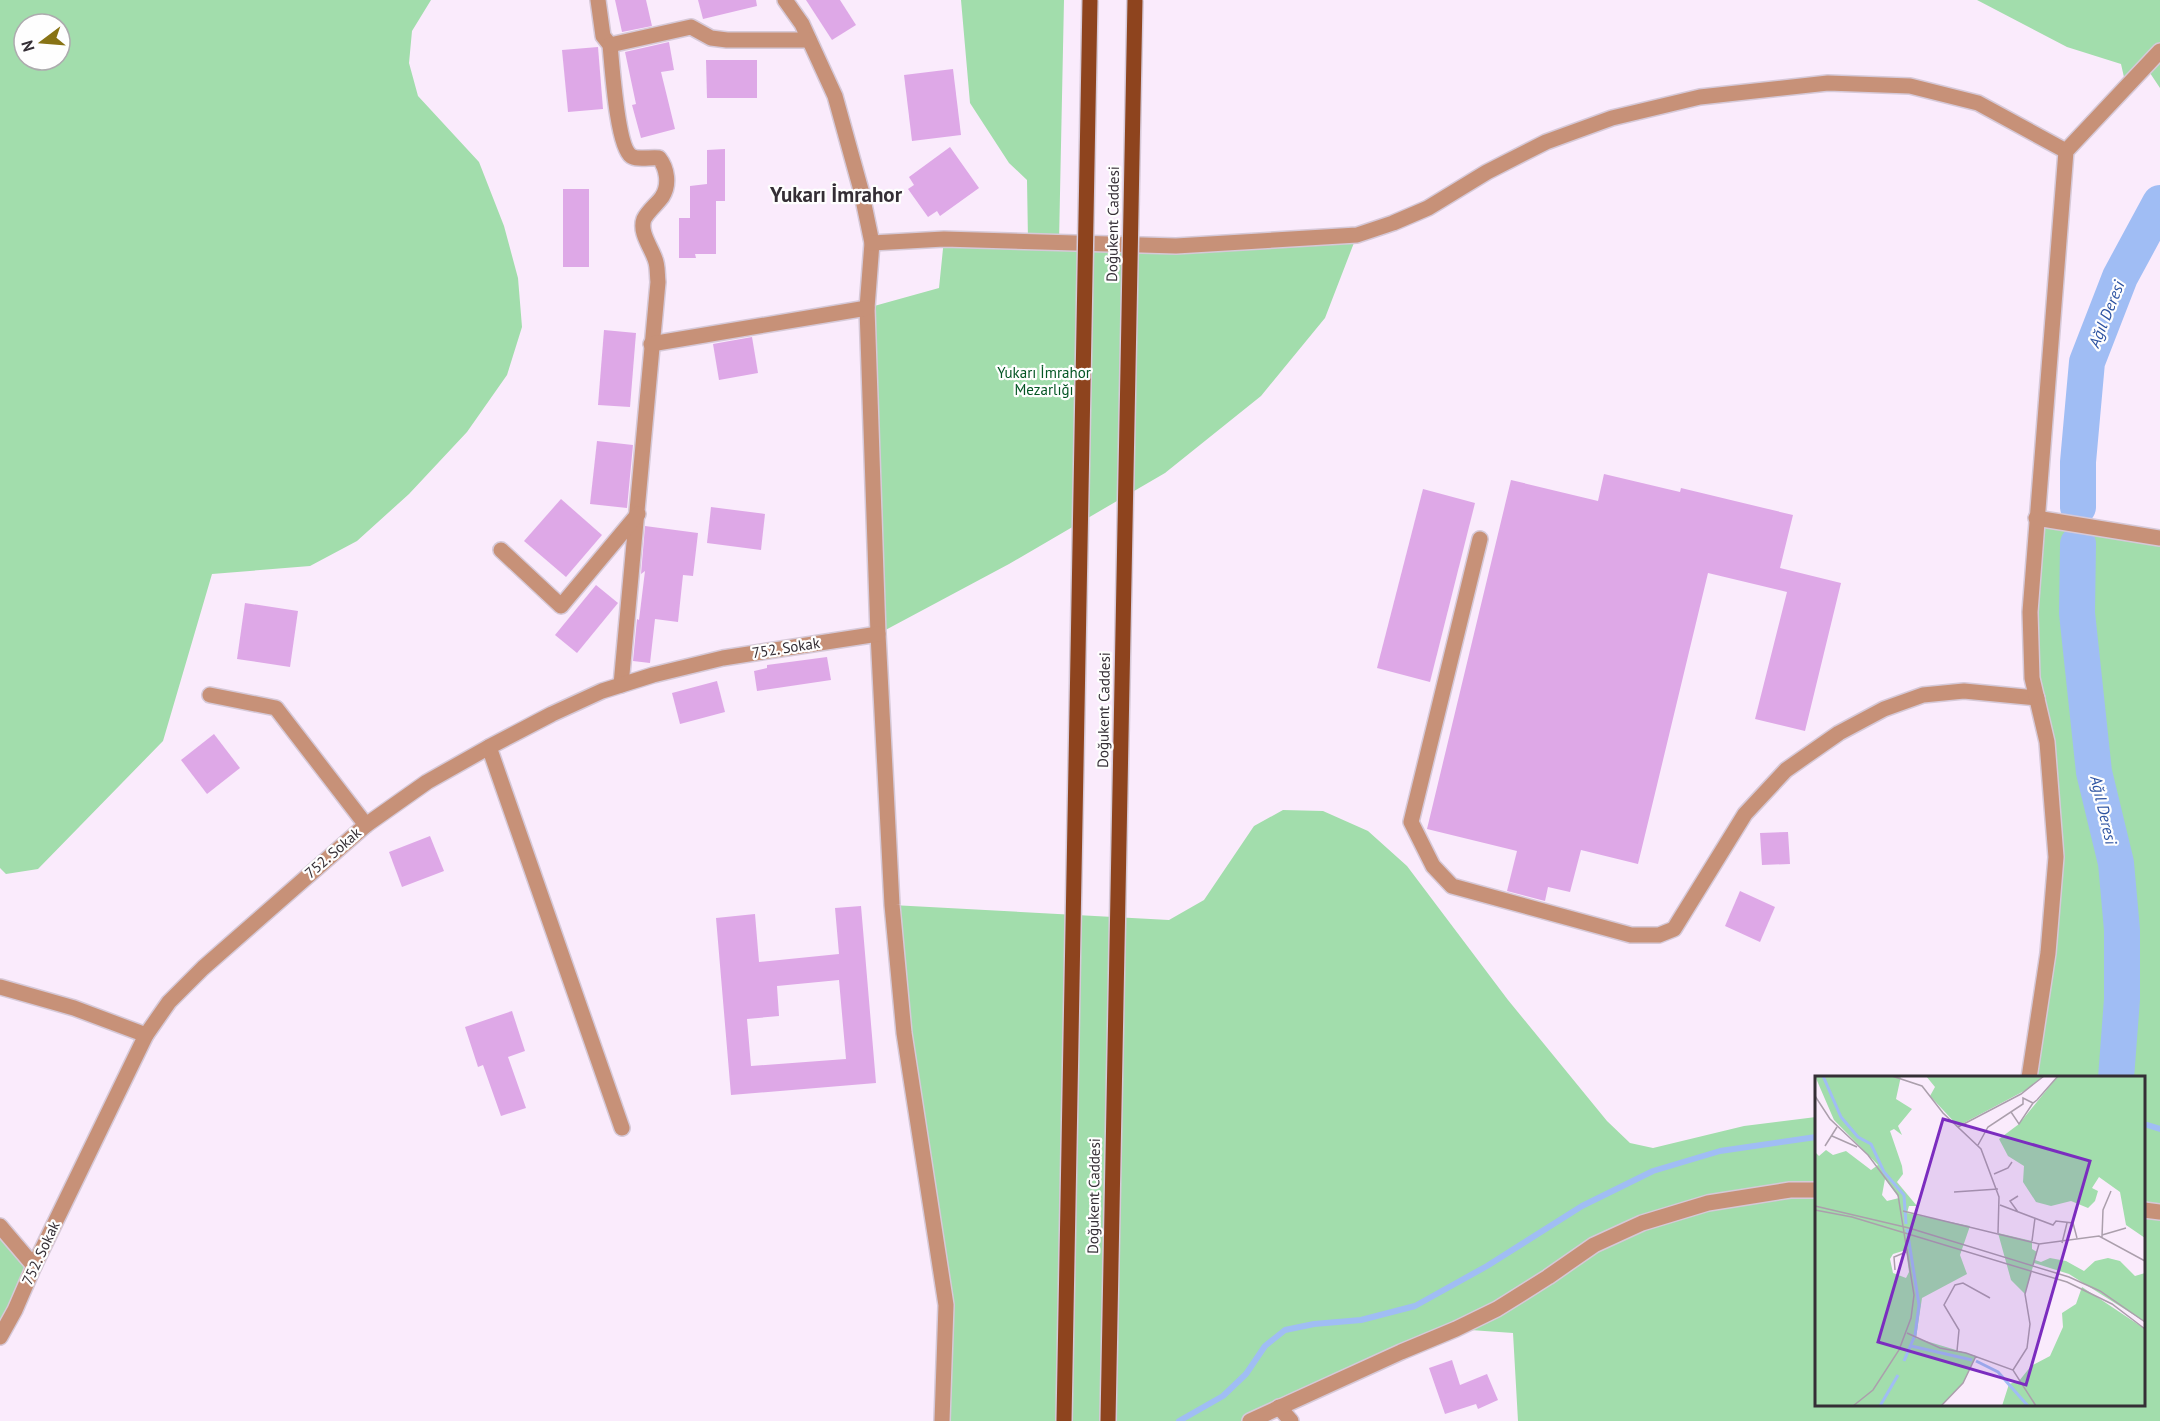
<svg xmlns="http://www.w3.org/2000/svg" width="2160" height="1421" viewBox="0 0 2160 1421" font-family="'PT Sans',sans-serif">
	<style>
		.green { fill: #a2ddac; fill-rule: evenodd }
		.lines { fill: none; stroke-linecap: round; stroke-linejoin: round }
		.stream { stroke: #a0bdf4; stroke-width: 6 }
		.river { stroke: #a0bdf4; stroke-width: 36 }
		.building { fill: #dea8e7; fill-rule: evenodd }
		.minor-casing { stroke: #d6c9d8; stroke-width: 18 }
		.minor { stroke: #c79178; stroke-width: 15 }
		.major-bridge-casing { stroke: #d6c9d8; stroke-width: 18; stroke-linecap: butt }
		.major-bridge { stroke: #8e441e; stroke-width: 15 }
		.labels { text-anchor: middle; stroke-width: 4.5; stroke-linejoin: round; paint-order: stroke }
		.street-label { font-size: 15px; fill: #342e35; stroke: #fefefe }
		.park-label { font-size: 15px; fill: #035523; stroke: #fefefe }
		.water-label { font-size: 16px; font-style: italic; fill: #2c52a1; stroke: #fefefe }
		.district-label { font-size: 21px; font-weight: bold; fill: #342e35; stroke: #fefefe }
		.inset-river { fill: none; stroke: #a0bdf4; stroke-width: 3 }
		.inset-road { fill: none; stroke: #ab9fac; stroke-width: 1.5 }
		.view { fill: #7b2cbf; fill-opacity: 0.15; stroke: #7b2cbf; stroke-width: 3 }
		.inset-edge { fill: none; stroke: #342e35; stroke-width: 3 }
	</style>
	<rect width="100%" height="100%" fill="#faebfc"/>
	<!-- green -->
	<g class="green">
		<path d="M0,0H431L412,31L409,63L418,96L479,162L504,226L518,278L522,327L507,375L467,432L409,494L357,541L310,566L212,574L163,741L38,869L6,874L0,868ZM24,24H60V60H24Z"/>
		<polygon points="961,0 1064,0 1059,242 1357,235 1325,318 1261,396 1165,473 1009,564 878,634 867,308 939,288 944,239 1028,241 1027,180 1009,163 970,103"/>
		<polygon points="1977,0 2160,0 2160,88 2146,67 2126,86 2121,64 2067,47"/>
		<polygon points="2036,518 2160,538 2160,1421 1518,1421 1513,1333 1456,1329 1265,1414 1269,1421 942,1421 946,1351 892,905 1169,920 1204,900 1254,826 1283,810 1323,811 1368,831 1407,866 1508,1000 1607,1121 1630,1143 1653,1148 1744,1126 1816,1117 1816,1404 2144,1404 2144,1078 2029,1077 2056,857 2032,678"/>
		<polygon points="0,1234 29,1268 0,1337"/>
	</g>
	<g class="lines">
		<!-- stream -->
		<g class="stream">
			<polyline points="2144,1124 2160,1129"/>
			<polyline points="1179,1421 1223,1396 1246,1374 1265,1346 1285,1330 1314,1324 1361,1320 1415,1306 1487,1266 1582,1206 1653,1171 1720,1151 1816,1137"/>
		</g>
		<!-- river -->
		<g class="river">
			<polyline points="2078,507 2078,462 2087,362 2120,277 2160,203"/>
			<polyline points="2078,544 2077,613 2094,772 2116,863 2122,930 2122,999 2116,1078"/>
		</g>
	</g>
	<!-- building -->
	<g class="building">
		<polygon points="615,0 646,0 652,26 622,32"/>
		<polygon points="698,0 756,0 757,6 703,19"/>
		<polygon points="806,0 840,0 856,25 832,40"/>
		<polygon points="669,42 674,70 661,72 675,129 641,138 632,105 636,104 625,52"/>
		<polygon points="598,47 603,109 568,112 562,50"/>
		<polygon points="706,60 757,60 757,98 707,98"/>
		<polygon points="953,69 961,135 912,141 904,75"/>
		<polygon points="950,147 979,188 940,216 937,211 928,217 908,189 914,185 909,177"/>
		<polygon points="725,149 725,201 716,201 716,254 695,254 696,258 679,258 679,218 690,218 690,186 707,184 707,150"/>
		<rect x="563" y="189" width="26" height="78"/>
		<polygon points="604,330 636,333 630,407 598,405"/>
		<polygon points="752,337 758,373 719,380 713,344"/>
		<polygon points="597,441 633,445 627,508 590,504"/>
		<polygon points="1604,474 1680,492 1681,488 1793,515 1780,568 1841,583 1805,731 1755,719 1787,592 1708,573 1638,864 1581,850 1570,892 1548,887 1545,901 1507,891 1517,851 1427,829 1511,480 1598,501"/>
		<polygon points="1423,489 1475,503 1430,682 1377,668"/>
		<polygon points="561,499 602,535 566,577 524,541"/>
		<polygon points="711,507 765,514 761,550 707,543"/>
		<polygon points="645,526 698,533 693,576 683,575 678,622 655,619 650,663 633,661 637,619 639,620 645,571 641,574"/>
		<polygon points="596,585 618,603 577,653 555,635"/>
		<polygon points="245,603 298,611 290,667 237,659"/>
		<polygon points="827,657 831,680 757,691 754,671 767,668 767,665"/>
		<polygon points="717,681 725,712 680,724 672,693"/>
		<polygon points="214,734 240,768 207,794 181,760"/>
		<polygon points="1788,832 1790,864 1762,865 1760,833"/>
		<polygon points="430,836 444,871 402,887 389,852"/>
		<polygon points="1740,891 1775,907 1760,942 1725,926"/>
		<path d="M861,906L876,1083L731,1095L716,918L755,914L759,962L839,954L835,908ZM839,980L846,1059L751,1066L747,1019L779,1016L777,986Z"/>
		<polygon points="512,1011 525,1051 508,1057 526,1108 501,1116 483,1065 478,1067 465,1027"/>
		<polygon points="1452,1360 1460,1385 1487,1374 1498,1400 1478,1409 1476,1404 1445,1414 1429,1368"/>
	</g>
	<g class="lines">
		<!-- minor casing -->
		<g class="minor-casing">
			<g id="minor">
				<path d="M598,0L603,36L610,45C612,64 617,146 631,156C637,160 651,157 659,158C667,168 670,185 662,197C657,204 648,211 644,219C639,232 651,247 655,259C658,266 657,274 658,282L621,685"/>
				<polyline points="785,0 802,24 835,96 861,190 872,243 867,308 878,634 892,905 904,1033 946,1305 942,1421"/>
				<polyline points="610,45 691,27 711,38 727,40 809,40"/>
				<polyline points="872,243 944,239 1176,246 1357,235 1393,223 1428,208 1487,172 1546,142 1612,118 1700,97 1828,83 1910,86 1978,103 2066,151"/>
				<polyline points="651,344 867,308"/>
				<polyline points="2036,518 2160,538"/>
				<polyline points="1480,539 1411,822 1433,866 1452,886 1631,935 1659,935 1674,929 1745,814 1786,770 1839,733 1884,709 1923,695 1964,691 2037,698"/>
				<polyline points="501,550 561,606 638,514"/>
				<polyline points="210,695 276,708 366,825"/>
				<polyline points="489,747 622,1128"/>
				<polyline points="0,987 74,1008 146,1035"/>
				<polyline points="2029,1078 2048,953 2056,857 2047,742 2032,678 2030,612 2066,151 2160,51"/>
				<polyline points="2144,1210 2160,1212"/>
				<polyline points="0,1226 34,1266"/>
				<polyline points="0,1337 15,1310 34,1266 146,1035 169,1002 203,968 366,825 427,782 489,747 552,714 602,691 653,675 723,658 878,634"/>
				<polyline points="1279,1407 1291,1421"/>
				<polyline points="1250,1421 1401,1352 1456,1329 1497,1309 1548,1277 1594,1245 1642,1223 1708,1203 1790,1190 1816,1190"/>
			</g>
		</g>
		<!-- minor -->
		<use href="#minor" class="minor"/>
		<!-- major-bridge casing -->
		<g class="major-bridge-casing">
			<g id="major-bridge">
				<polyline points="1064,1421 1090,0"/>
				<polyline points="1108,1421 1135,0"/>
			</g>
		</g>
		<!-- major-bridge -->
		<use href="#major-bridge" class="major-bridge"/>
	</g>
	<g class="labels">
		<!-- street labels -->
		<g class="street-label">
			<text transform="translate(1113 224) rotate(-89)" y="5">Doğukent Caddesi</text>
			<text transform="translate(786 648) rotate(-9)" y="5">752. Sokak</text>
			<text transform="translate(1104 710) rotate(-89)" y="5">Doğukent Caddesi</text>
			<text transform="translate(333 853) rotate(-41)" y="5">752. Sokak</text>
			<text transform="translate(1094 1196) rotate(-89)" y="5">Doğukent Caddesi</text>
			<text transform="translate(41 1253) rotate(-65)" y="5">752. Sokak</text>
		</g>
		<!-- park labels -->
		<g class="park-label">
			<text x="1044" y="378">Yukarı İmrahor<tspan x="1044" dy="17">Mezarlığı</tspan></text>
		</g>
		<!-- water labels -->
		<g class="water-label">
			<text transform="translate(2106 314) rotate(-68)" y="6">Ağıl Deresi</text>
			<text transform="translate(2104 810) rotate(77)" y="6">Ağıl Deresi</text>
		</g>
		<!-- district labels -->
		<g class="district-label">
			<text x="836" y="202">Yukarı İmrahor</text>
		</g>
	</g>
	<!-- overview -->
	<g transform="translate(1815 1076)">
		<rect width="330" height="330" fill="#faebfc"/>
		<path d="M0,0H86L81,23L97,33L83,50L87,59L79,53L75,55L87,90L88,98L82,106L102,130H94L92,137L155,150L145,179L152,198L107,222L101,262L161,280L148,307L126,330H0V76L4,80L11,74L18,79L31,75L56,94L63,89L19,44ZM70,103L84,122L72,125L67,119ZM91,174L94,196L91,202L78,197L75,183L78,178ZM111,0H229L211,14L143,50L115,20L120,11ZM243,0H330V162L311,149L305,116L284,101L277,112L283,115L280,125L273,132L256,125L236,130L221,126L208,106L209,90L193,80L184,63L204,48ZM183,157L217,165V173L222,176L220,184L226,186L235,182L251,185L269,195L280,185L293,182L305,185L320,200L330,197V246L254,198L219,187L210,218L196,204ZM267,211L330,253V330H187L194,308L204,305L216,290L235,280L248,251L247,237L261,228Z" fill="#a2ddac" fill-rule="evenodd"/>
		<path class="inset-river" d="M8,0L26,41L43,61L56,68L69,96L89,119L91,148M96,270L157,284M89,285L100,259L104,229L92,153M161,285L183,296L213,330M65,330L83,299"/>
		<path class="inset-road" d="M77,0L107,10L128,37L166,73L184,121L183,157M0,20L15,43L53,79L83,119L99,219L96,242L84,274L58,314L38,330M196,36L204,48L218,27M143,51L206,18L229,0M17,60L42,71M163,69L173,51L208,28V22L218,27L222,24L243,0M10,70L22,51M179,98L193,92L197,86M139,116L183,113M185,129L238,149L241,145L258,147L262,162M0,130L94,152L254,201L285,215L330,246M0,134L37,141L252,206L297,228L330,253M88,135L224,168L284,160L330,185M203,136L195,125L203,120M287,159L311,152M287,161L288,134L296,115M217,165L220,142M247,167L252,147M218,189L224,168M80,194L79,181L91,176M92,257L125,272L151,277L198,294L221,330M142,275L144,254L129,229L140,209L148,207L175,222M198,294L212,272L215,248L210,218L216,196M126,330L148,307L161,280"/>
		<path class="view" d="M128,43L275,85L211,309L63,266Z"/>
		<rect width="330" height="330" class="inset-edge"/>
	</g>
	<!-- north arrow -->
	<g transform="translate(42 42) rotate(254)"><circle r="28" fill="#fefefe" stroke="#adabae" stroke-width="1.5"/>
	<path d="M0-4.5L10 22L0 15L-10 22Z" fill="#887315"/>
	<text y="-9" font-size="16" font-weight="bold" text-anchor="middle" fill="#342e35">N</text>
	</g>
</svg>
